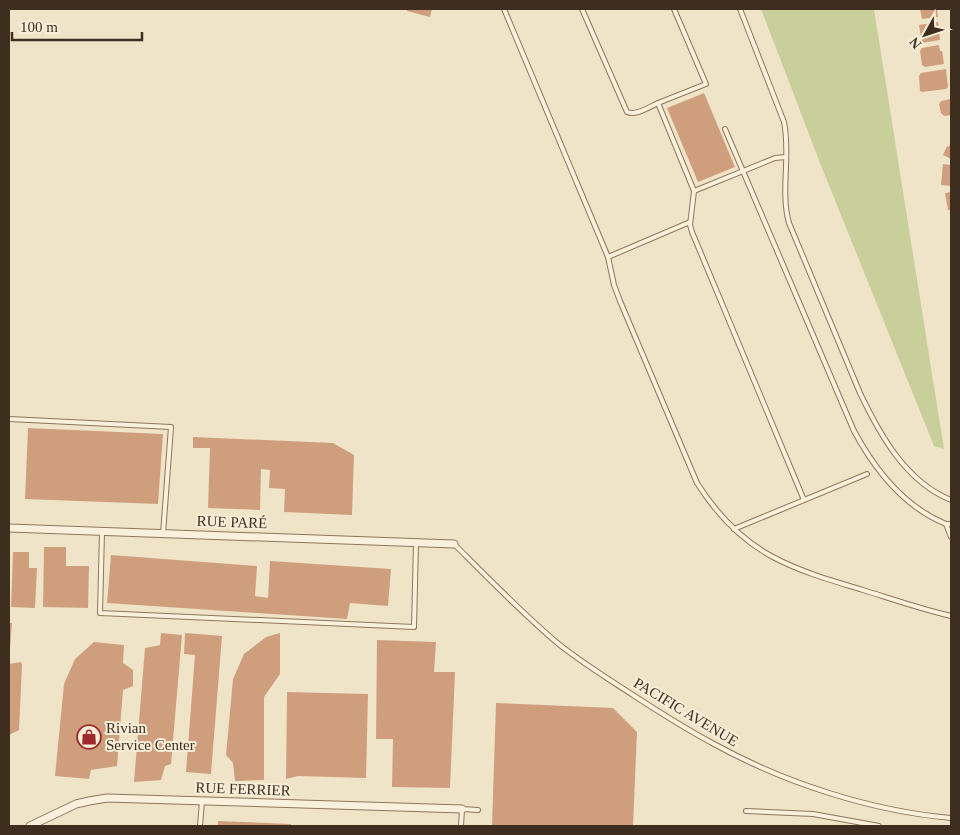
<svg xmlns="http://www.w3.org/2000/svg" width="960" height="835" viewBox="0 0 960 835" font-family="Georgia,serif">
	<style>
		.green { fill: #c9cf9b }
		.building { fill: #cf9f7d }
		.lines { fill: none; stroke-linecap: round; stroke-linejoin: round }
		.lane-casing { stroke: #8d765c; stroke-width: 6 }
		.street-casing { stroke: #8d765c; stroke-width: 9 }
		.lane { stroke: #faf1dc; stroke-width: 4 }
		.street { stroke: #faf1dc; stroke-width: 7 }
		.labels { text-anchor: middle; stroke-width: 4; stroke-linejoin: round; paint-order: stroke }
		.street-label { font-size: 15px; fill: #3d2e20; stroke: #f7eed8 }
		.poi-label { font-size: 15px; fill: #3d2e20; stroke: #f7eed8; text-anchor: start }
	</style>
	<rect width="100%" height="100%" fill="#f0e4c8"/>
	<!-- green -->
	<polygon class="green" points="761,9 874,9 944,449 934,446 820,163"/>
	<!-- building -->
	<g class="building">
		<polygon points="408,9 432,9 430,17 407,11"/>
		<polygon points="920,9 937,9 938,17 922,19"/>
		<polygon points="938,22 940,40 922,43 919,25"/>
		<polygon points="939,45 940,51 942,51 944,64 925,67 922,65 920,51 922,48"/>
		<polygon points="946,69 948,87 946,89 922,92 920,91 919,76 921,73"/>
		<polygon points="704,93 735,167 698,182 667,108"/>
		<polygon points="951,99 951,115 944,116 941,113 939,104 941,101"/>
		<polygon points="951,141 951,159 943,155 947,146 949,147"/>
		<polygon points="943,164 951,165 951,186 941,185"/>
		<polygon points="951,192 951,210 948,210 945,193"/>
		<polygon points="28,428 163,434 158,504 25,499"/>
		<polygon points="193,437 333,443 354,455 352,515 284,512 285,489 269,488 270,470 261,469 260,510 208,508 210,448 193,448"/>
		<polygon points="44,547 66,547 66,566 89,566 88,608 43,607"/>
		<polygon points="13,552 29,552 29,568 37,568 35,608 11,607"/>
		<polygon points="111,555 257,566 255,596 268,598 270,561 391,569 388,606 350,603 347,619 107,603"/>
		<polygon points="9,623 12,623 10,648 9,648"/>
		<polygon points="161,633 182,635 171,764 165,766 161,780 134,782 145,648 160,645"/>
		<polygon points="185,633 222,636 211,774 186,772 195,655 184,654"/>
		<polygon points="280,633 280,674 264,697 264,780 235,781 233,763 226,755 233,679 244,654 266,637"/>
		<polygon points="377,640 436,642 434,672 455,672 450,788 392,787 393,739 376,739"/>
		<polygon points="94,642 124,645 123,663 133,670 133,686 123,690 117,766 91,770 89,779 55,776 64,684 75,659"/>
		<polygon points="21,662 22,665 19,730 9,735 9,664"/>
		<polygon points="287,692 368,694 366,778 298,776 286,779"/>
		<polygon points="496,703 613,708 637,732 633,826 492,826"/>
		<polygon points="218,821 291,824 291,826 218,826"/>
	</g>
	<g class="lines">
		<!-- lane casing -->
		<g class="lane-casing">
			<g id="lane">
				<path d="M504,9L608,257L614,285L620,301L697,483C716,513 741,540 773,557C801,572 833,581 863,590C892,599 921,609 951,616"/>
				<path d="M582,9L627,112C636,116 649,107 658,103L694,191L690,225L692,232L804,500"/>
				<path d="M740,9L784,122C791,155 780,191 789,223L860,393C880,435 906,482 951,500"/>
				<polyline points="658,103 706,84 674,9"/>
				<path d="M725,129L854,431C875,470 904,507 946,524"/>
				<polyline points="694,191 775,158 786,157"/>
				<polyline points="608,257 690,222"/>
				<polyline points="9,419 171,427 163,534"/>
				<polyline points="951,524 946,524 951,537"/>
				<polyline points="734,529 867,474"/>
				<polyline points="102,532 100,613 414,627 416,543"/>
				<path d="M454,544C487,577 520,611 555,641C579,661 607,678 633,695C659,712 686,729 714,744C785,783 871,811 951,818"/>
				<polyline points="746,811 813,814 879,826"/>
				<polyline points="200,826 202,801"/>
				<polyline points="461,826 462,809 478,810"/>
			</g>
		</g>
		<!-- street casing -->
		<g class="street-casing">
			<g id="street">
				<polyline points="9,528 454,544"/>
				<polyline points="30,826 76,804 89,801 107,798 462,809"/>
			</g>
		</g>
		<!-- lane -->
		<use href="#lane" class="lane"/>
		<!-- street -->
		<use href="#street" class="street"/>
	</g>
	<!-- icons -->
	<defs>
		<g id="shop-ring" transform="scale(1.25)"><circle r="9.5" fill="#f7eed8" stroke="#9e2a2b" stroke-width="1.5"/><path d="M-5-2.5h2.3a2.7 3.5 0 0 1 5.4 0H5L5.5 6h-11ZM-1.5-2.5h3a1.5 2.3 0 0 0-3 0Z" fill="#9e2a2b"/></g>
	</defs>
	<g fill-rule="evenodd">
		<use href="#shop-ring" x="89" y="737"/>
	</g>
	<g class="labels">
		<!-- street labels -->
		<g class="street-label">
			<text transform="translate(232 522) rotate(2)" y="5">RUE PARÉ</text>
			<text transform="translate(686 712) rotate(31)" y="5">PACIFIC AVENUE</text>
			<text transform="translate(243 789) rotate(2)" y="5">RUE FERRIER</text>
		</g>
		<!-- poi labels -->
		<g class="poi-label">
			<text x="106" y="733">Rivian<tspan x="106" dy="17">Service Center</tspan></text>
		</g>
	</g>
	<!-- border -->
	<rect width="960" height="835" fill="none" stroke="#3d2e20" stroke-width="20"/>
	<!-- north arrow -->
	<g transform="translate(925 35) rotate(230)" stroke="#f7eed8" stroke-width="4" paint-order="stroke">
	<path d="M0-4L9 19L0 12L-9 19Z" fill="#3d2e20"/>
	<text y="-8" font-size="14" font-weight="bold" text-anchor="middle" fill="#3d2e20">N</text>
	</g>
	<!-- scale -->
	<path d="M12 32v8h130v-8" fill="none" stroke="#3d2e20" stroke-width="2.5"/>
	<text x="20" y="32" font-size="15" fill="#3d2e20" stroke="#f7eed8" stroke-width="4" paint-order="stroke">100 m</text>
</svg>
